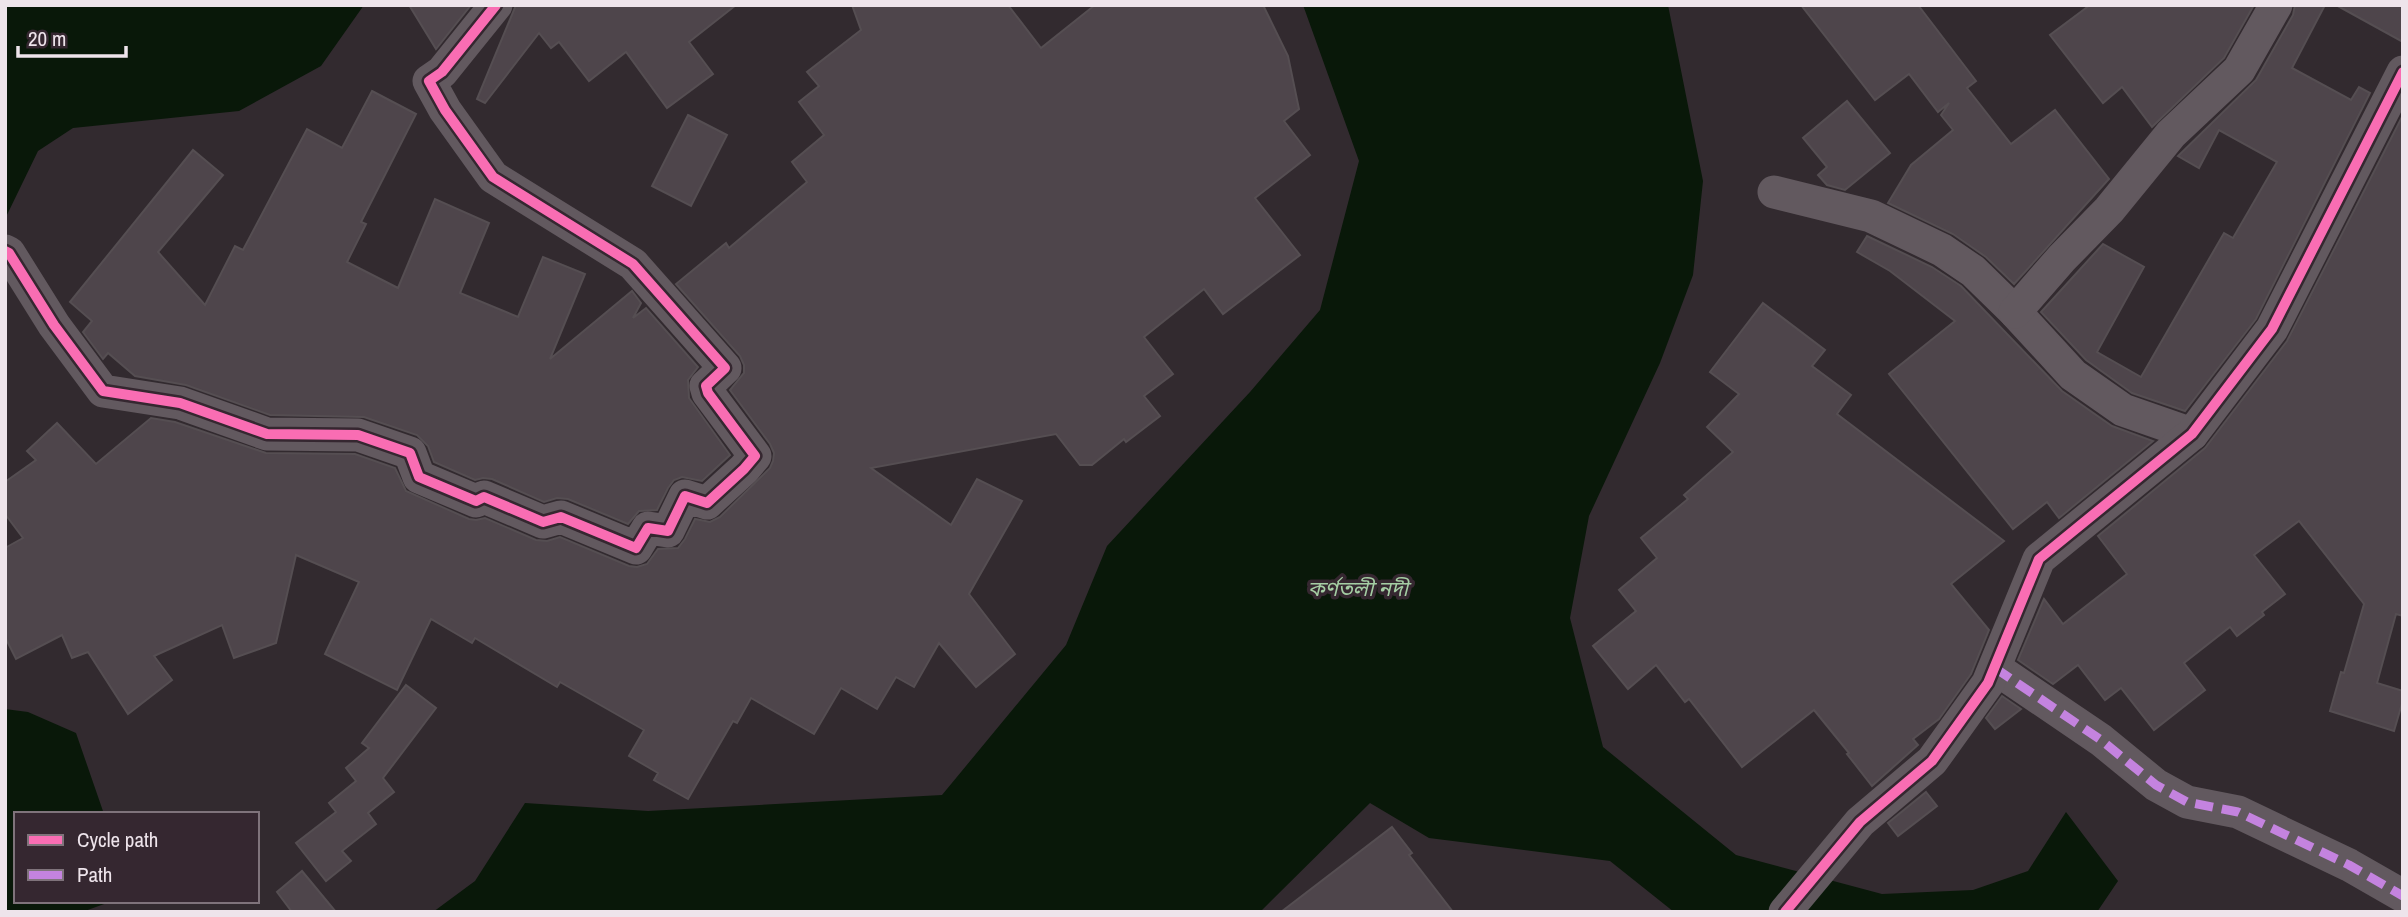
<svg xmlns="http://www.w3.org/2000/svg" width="2408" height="917" viewBox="0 0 2408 917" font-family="'Archivo Narrow','Noto Sans Bengali',sans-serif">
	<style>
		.water { fill: #091809 }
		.building { fill: #4e454b; stroke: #554e52; stroke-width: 2 }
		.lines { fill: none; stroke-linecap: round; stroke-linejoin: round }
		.street { stroke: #62595f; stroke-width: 33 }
		.quiet { stroke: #c483df; stroke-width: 9; stroke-dasharray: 18 9; stroke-linecap: butt }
		.cycleway-casing { stroke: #352730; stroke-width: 15 }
		.cycleway { stroke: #f96db3; stroke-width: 10 }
		.labels { text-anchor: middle; stroke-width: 7; stroke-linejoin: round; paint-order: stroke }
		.water-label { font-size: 21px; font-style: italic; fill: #a5cea4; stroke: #352730 }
	</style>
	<rect width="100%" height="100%" fill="#322a2f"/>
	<!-- water -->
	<g class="water">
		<polygon points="5,5 364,5 321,66 239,111 73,128 38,151 5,219"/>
		<polygon points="1303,5 1668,5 1703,181 1693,275 1660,363 1589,516 1570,618 1603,747 1736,855 1882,894 1973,890 2028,871 2066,812 2118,881 2097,912 1674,912 1610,861 1429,838 1370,803 1260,912 433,912 475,881 525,803 648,811 942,795 1066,645 1107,546 1250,392 1320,310 1359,161"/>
		<polygon points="5,709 28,712 76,733 104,814 16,814 16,901 107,903 82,912 5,912"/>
	</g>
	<!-- building -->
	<g class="building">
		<polygon points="409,5 471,5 436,49"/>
		<polygon points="516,5 736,5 689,42 713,74 667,108 626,52 589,81 559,42 551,48 539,33 485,103 477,99"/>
		<polygon points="852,5 1008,5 1041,48 1095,5 1263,5 1288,56 1299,109 1284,121 1310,155 1255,198 1300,255 1223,314 1204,289 1144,337 1173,374 1144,396 1160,416 1126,442 1124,439 1092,465 1080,465 1056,434 871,468 951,525 977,479 1022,501 969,594 1015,654 976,687 939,643 914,687 896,677 877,709 841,688 814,734 751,698 737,723 733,721 688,799 654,780 658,773 629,756 644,730 560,682 557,687 475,638 472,643 431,619 397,690 325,654 359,582 296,555 276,643 234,658 222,625 154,656 172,680 128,714 88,652 72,658 62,635 16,659 5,637 5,548 23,538 5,514 5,482 36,460 27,451 57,423 96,464 151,418 175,422 266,453 355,454 395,468 406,491 469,519 476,520 485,518 536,540 547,541 560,537 629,566 637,567 647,564 658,549 678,548 685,539 695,519 710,522 720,517 770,468 773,461 774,453 770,444 730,390 744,373 744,365 740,356 676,284 726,243 729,248 807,182 792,162 824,135 799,102 819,86 807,72 861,30"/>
		<polygon points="1801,5 1918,5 1976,81 1967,88 2011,144 2055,110 2109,179 2014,284 1986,257 1953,234 1888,203 1911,165 1953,130 1941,115 1949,103 1938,112 1909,74 1875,100"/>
		<polygon points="2090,5 2254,5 2224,58 2152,127 2122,87 2103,103 2050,35"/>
		<polygon points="2295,5 2325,5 2292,68 2351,100 2359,87 2370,93 2256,319 2185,411 2132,393 2086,360 2041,312 2103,244 2144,267 2097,352 2141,377 2224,233 2233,238 2277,162 2219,130 2199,168 2178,156 2256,80 2293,15"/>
		<polygon points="2336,5 2403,5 2403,42"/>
		<polygon points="372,91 416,114 361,222 366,224 347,262 398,288 435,199 489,223 460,293 518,317 543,257 585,274 550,359 632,291 641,303 633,318 646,308 698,367 688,380 689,398 730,455 702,481 682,477 674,480 668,488 657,510 639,511 628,524 568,499 557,498 544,502 492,479 483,478 475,480 434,462 428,446 417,435 364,417 270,415 186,385 135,376 108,353 103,359 83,332 92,321 70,302 193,150 223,175 158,252 205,305 235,246 243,250 307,129 342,148"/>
		<polygon points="1847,101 1890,153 1845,190 1827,185 1818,175 1827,167 1803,138"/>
		<polygon points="688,115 727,135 691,206 652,186"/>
		<polygon points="2403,115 2403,616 2396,614 2377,683 2403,691 2403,700 2394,731 2330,711 2341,672 2344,673 2364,604 2299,521 2254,555 2285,594 2262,612 2264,615 2237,636 2230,627 2184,663 2205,690 2154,730 2121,688 2105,700 2078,665 2053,684 2018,660 2043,601 2044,599 2063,624 2127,574 2098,536 2205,448 2287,341"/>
		<polygon points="1867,236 1932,267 1961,286 2062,391 2112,426 2153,441 2059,518 2047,502 2013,529 1889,374 1955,321 1890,271 1857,252"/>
		<polygon points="1763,303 1825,350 1812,366 1851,395 1837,414 2004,541 1951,584 1989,630 1971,674 1939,719 1913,739 1918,745 1872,786 1847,754 1849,753 1814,710 1742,767 1689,699 1685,702 1656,665 1628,689 1593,646 1636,611 1619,590 1657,558 1641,538 1688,499 1684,495 1733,452 1707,427 1739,394 1710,372"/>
		<polygon points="406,685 436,708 383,778 394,792 368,813 376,824 342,851 351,861 326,881 296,843 336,812 329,803 356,781 346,768 369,748 362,743"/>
		<polygon points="2002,696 2021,709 1995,729 1986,718"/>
		<polygon points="1926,792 1937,806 1898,836 1888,823"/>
		<polygon points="1392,827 1412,853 1409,855 1453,912 1281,912"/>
		<polygon points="302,871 336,912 292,912 277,892"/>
	</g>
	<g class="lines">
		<!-- street -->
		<g class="street">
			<polyline points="1774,192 1871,216 1942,250 1973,271 2015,312 2073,375 2123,410 2192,434"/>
			<polyline points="5,251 9,253 54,325 103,391 180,403 267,434 358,435 410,453 419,477 476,501 484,497 543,522 561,517 636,548 648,528 668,531 685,496 707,503 744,469 755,456 708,393 706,386 725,368 633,264 493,177 445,110 429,81 442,72 496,5"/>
			<polyline points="2015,312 2062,258 2109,210 2171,134 2239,70 2276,5"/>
			<polyline points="1995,668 2101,740 2156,785 2187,802 2238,812 2349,865 2403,896"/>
			<polyline points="1785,912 1860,822 1932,761 1988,683 2039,559 2192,434 2272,329 2403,72"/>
		</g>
		<!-- quiet -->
		<polyline class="quiet" points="1995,668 2101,740 2156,785 2187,802 2238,812 2349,865 2403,896"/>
		<!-- cycleway casing -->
		<g class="cycleway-casing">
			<g id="cycleway">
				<polyline points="5,251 9,253 54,325 103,391 180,403 267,434 358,435 410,453 419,477 476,501 484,497 543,522 561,517 636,548 648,528 668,531 685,496 707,503 744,469 755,456 708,393 706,386 725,368 633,264 493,177 445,110 429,81 442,72 496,5"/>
				<polyline points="1785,912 1860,822 1932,761 1988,683 2039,559 2192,434 2272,329 2403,72"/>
			</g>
		</g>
		<!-- cycleway -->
		<use href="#cycleway" class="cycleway"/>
	</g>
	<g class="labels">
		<!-- water labels -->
		<g class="water-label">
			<text x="1358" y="596">কর্ণতলী নদী</text>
		</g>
	</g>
	<!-- border -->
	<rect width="2408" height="917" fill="none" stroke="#eee4eb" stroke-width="14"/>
	<!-- legend -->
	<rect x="14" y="812" width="245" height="91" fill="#352730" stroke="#7f737b" stroke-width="2"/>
	<rect x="28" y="835" width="35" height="10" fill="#f96db3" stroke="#7f737b" stroke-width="2"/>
	<text x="77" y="847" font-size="21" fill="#eee4eb">Cycle path</text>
	<rect x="28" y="870" width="35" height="10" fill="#c483df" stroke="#7f737b" stroke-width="2"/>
	<text x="77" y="882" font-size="21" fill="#eee4eb">Path</text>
	<!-- scale -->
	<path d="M18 46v10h108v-10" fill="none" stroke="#eee4eb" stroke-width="3.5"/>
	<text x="28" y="46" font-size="21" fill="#eee4eb" stroke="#352730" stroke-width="5" paint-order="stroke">20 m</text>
</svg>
